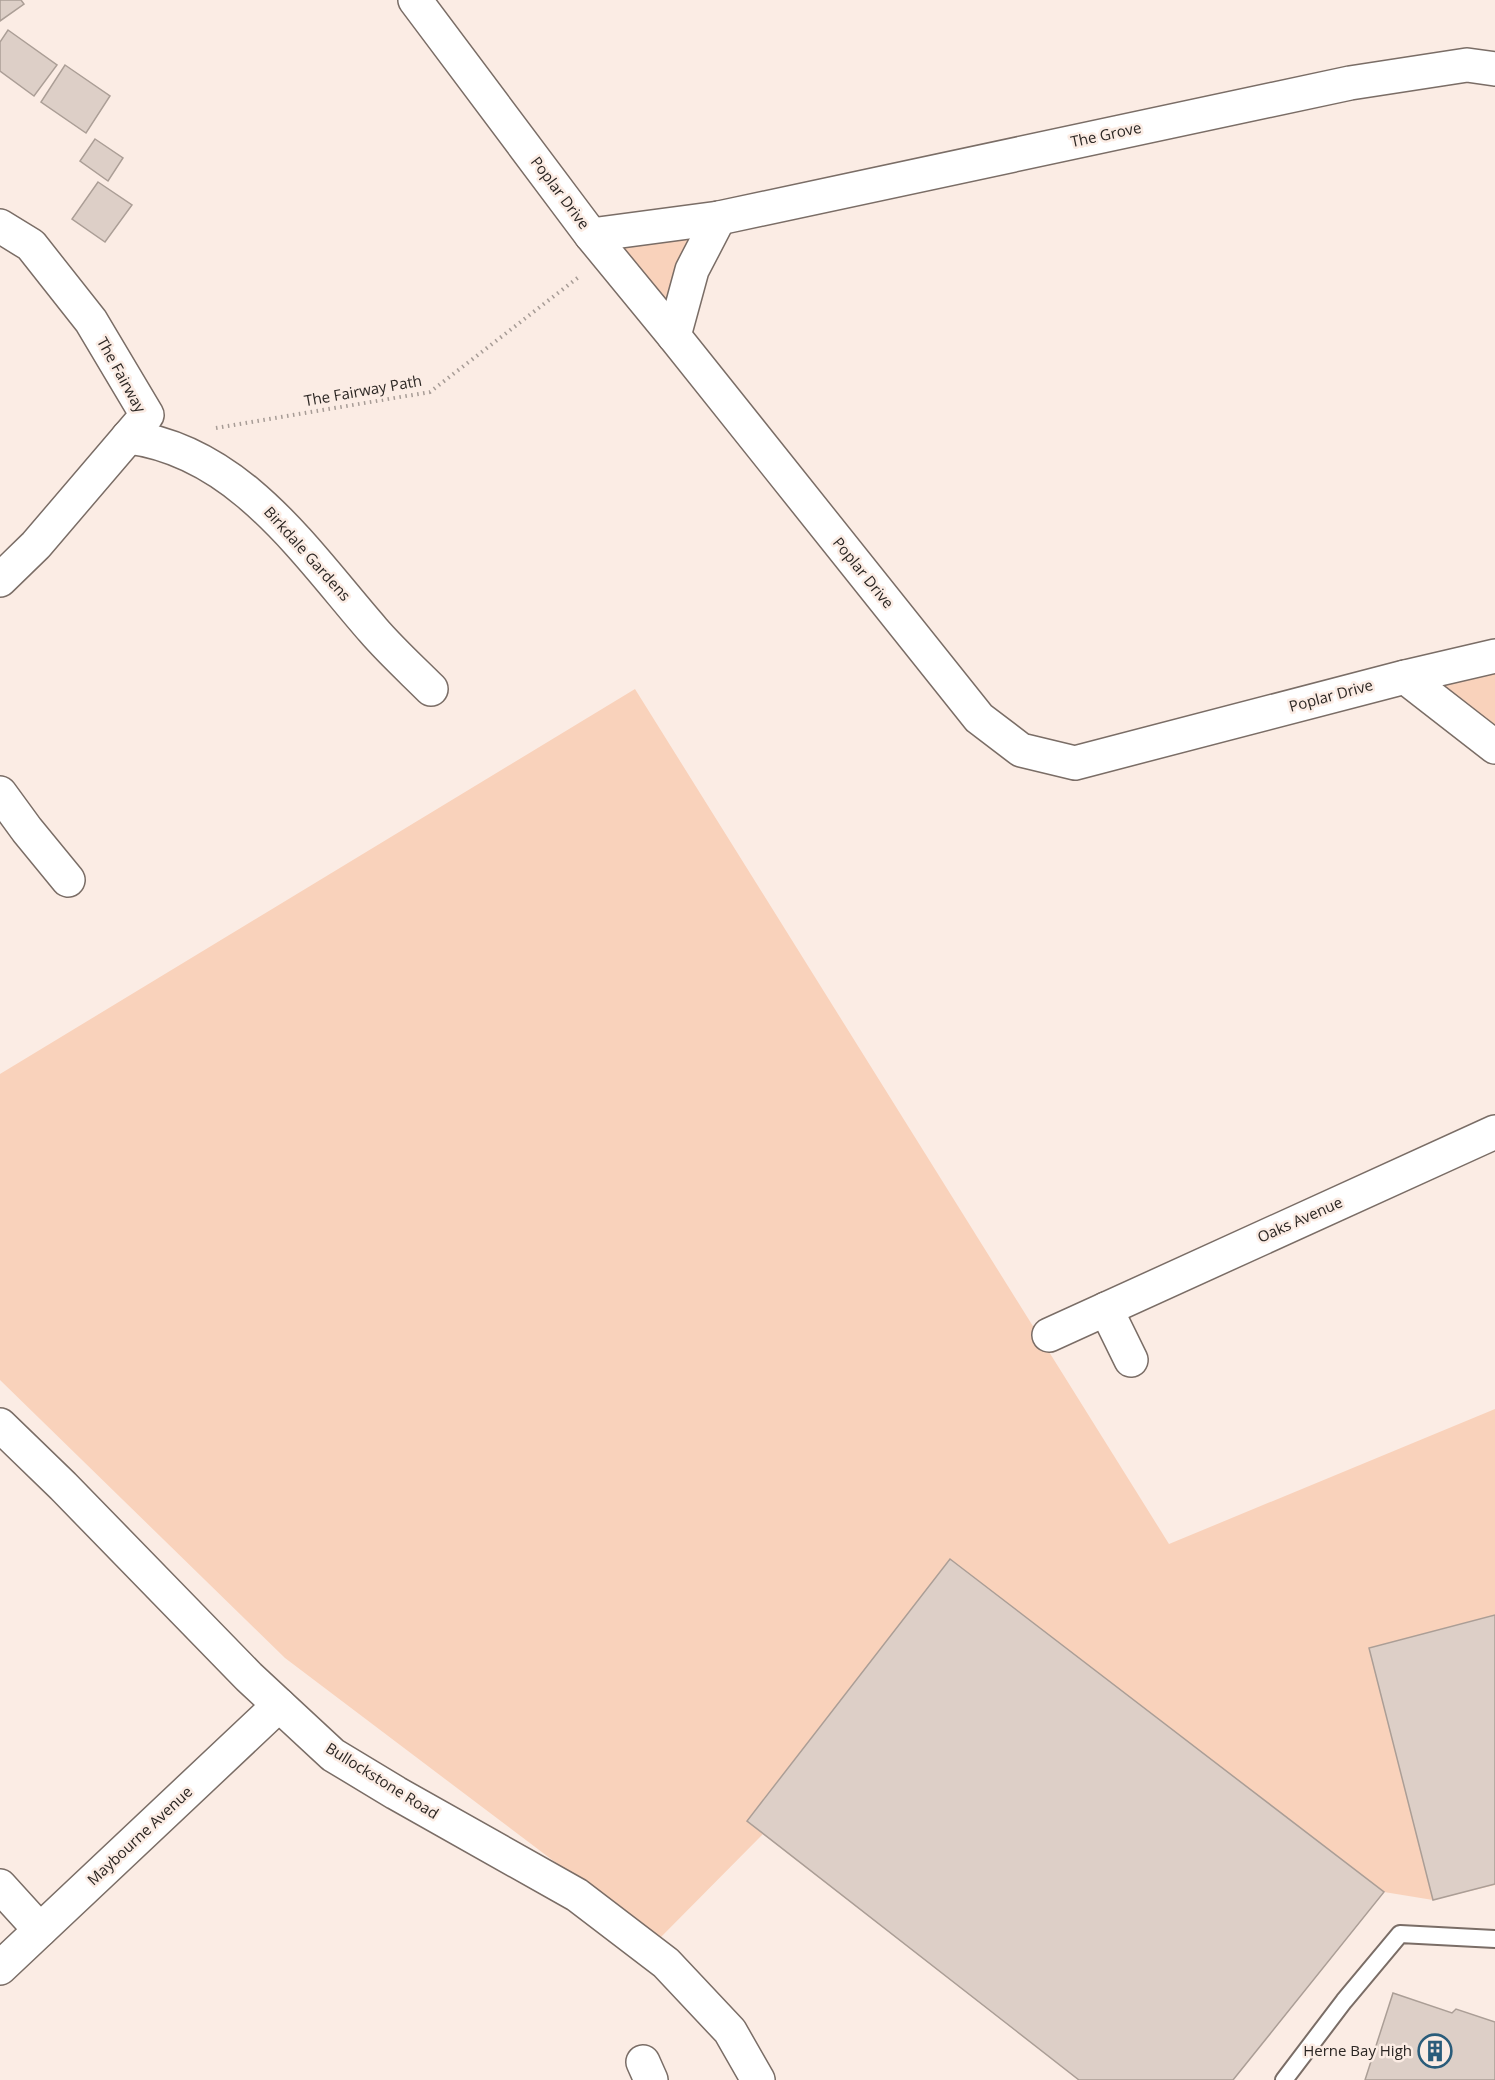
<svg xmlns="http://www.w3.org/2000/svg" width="1495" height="2080" viewBox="0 0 1495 2080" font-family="'Open Sans',sans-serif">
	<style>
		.green { fill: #f9d2bb }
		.building { fill: #ddcfc7; stroke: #ab9e96; stroke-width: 1.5 }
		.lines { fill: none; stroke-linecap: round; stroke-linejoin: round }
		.service-casing { stroke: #7a6d66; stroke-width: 20 }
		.minor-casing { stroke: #7a6d66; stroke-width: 36 }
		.tertiary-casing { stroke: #7a6d66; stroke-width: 36 }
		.path { stroke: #a79c96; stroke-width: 4; stroke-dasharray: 1.5 4.5; stroke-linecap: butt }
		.service { stroke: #fff; stroke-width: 16 }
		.minor { stroke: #fff; stroke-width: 33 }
		.tertiary { stroke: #fff; stroke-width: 33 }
		.labels { text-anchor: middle; stroke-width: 5; stroke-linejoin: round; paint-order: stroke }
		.street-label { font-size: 15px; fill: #2b2623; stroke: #fbece4 }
		.poi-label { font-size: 15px; fill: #2b2623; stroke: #fbece4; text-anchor: end }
	</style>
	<rect width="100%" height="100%" fill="#fbece4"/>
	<!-- green -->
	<g class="green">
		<polygon points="719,218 674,336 591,235"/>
		<polygon points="1495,656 1495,747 1405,677"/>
		<polygon points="635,689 1169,1544 1495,1409 1495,1885 1433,1900 1384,1892 1233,2080 1079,2080 763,1834 658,1940 285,1658 0,1380 0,1074"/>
	</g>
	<!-- building -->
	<g class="building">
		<polygon points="0,0 21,0 24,4 0,21"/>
		<polygon points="8,30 57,65 34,96 0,71 0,42"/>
		<polygon points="65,65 110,96 86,133 41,102"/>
		<polygon points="95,139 123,158 108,181 80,161"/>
		<polygon points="98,182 132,205 105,242 72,219"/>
		<polygon points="950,1559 1384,1892 1233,2080 1079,2080 747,1821"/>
		<polygon points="1495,1615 1495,1884 1433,1900 1369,1648"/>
		<polygon points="1393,1993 1452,2013 1456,2009 1495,2022 1495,2080 1365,2080"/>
	</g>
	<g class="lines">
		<!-- service casing -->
		<g class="service-casing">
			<polyline id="service" points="1284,2080 1344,2001 1400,1934 1495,1939"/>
		</g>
		<!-- minor casing -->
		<g class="minor-casing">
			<g id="minor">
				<polyline points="415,0 591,235 674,336 979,718 1021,750 1075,763 1405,677 1495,656"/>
				<polyline points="0,226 31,245 91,321 147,415 36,545 0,580"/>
				<polyline points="591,235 719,218 1350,83 1467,65 1495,69"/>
				<polyline points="674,336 692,270 719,218"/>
				<path d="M128,437C239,451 305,552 373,630C391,651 412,670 431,689"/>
				<polyline points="1405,677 1495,747"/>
				<polyline points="0,793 27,830 68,880"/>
				<polyline points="1106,1309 1131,1360"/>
				<polyline points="1049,1335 1495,1132"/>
				<polyline points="0,1886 40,1930"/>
				<polyline points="0,1968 279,1705"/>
				<polyline points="643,2062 651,2080"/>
			</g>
		</g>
		<!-- tertiary casing -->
		<g class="tertiary-casing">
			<polyline id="tertiary" points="0,1425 63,1486 249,1677 333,1755 396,1793 577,1895 666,1963 730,2031 758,2080"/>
		</g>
		<!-- path -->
		<polyline class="path" points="216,428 430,392 580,276"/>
		<!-- service -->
		<use href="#service" class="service"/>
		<!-- minor -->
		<use href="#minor" class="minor"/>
		<!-- tertiary -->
		<use href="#tertiary" class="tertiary"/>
	</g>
	<!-- icons -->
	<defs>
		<g id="building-ring" transform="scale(1.725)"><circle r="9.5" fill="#fbece4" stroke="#2a5c7a" stroke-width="1.5"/><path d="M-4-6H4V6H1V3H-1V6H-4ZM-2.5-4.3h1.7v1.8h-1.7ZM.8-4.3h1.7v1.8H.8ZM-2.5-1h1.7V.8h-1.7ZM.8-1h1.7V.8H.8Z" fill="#2a5c7a"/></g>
	</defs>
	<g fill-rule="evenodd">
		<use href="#building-ring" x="1435" y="2051"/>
	</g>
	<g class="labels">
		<!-- street labels -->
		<g class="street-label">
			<text transform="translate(1106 135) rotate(-12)" y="5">The Grove</text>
			<text transform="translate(560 193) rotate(53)" y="5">Poplar Drive</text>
			<text transform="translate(121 375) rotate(61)" y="5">The Fairway</text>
			<text transform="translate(363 391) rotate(-10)" y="5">The Fairway Path</text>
			<text transform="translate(307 554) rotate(48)" y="5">Birkdale Gardens</text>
			<text transform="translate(863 573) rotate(51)" y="5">Poplar Drive</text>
			<text transform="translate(1331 696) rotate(-15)" y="5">Poplar Drive</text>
			<text transform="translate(1300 1220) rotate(-24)" y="5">Oaks Avenue</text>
			<text transform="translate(382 1781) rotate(32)" y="5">Bullockstone Road</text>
			<text transform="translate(140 1836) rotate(-43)" y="5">Maybourne Avenue</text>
		</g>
		<!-- poi labels -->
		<g class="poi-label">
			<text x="1412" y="2056">Herne Bay High</text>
		</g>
	</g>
</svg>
